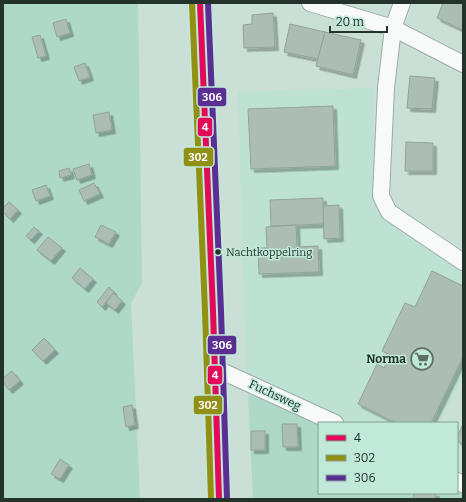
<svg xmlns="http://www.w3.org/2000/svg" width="466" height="502" viewBox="0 0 466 502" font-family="Bitter,serif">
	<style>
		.built { fill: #bde2d4 }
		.green { fill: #aed8c8 }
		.building { fill: #acbdb6; stroke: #91a29b; filter: url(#shadow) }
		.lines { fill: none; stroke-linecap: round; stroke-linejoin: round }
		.minor-casing { stroke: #9baca5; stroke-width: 18 }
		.tertiary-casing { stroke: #9baca5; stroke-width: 22 }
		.minor { stroke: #f7faf9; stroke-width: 16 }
		.tertiary { stroke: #f7faf9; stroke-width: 20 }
		.bus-1-casing { stroke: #c1e9d9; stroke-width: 9 }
		.bus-2-casing { stroke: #c1e9d9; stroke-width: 9 }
		.bus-3-casing { stroke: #c1e9d9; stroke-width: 9 }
		.bus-1 { stroke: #e30b59; stroke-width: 6 }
		.bus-2 { stroke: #918f14; stroke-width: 6 }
		.bus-3 { stroke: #5a2e93; stroke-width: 6 }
		.bus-dot { fill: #23332c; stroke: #c1e9d9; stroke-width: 1.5 }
		.labels { text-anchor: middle; stroke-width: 3; stroke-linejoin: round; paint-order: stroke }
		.bus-label { font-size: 11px; fill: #23332c; stroke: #c1e9d9; text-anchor: start }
		.poi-label { font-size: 12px; font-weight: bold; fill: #23332c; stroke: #c1e9d9; text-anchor: end }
		.street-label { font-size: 12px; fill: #23332c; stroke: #c1e9d9 }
		.line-badge { stroke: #c1e9d9; stroke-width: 1.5 }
		.badge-label { font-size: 11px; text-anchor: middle; font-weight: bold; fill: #fff }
	</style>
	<defs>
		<filter id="shadow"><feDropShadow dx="3.5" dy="3.5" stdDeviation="0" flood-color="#0004"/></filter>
	</defs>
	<rect width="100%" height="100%" fill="#cae0d7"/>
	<!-- built -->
	<polygon class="built" points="373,88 374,200 382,216 463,270 463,376 439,423 343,423 246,373 238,92"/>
	<!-- green -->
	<g class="green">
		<polygon points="3,3 138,3 142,283 131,303 140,499 3,499"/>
		<polygon points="248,394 322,423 319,423 319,493 457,493 457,481 463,484 463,499 253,499"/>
	</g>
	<!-- building -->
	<g class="building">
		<polygon points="443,3 463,3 463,30 437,18"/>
		<polygon points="273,13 275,47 244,48 243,25 252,24 252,15"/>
		<polygon points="66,19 70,33 57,37 53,23"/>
		<polygon points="290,24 325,32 318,59 284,52"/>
		<polygon points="325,32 361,40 353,75 316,66"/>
		<polygon points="40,35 46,56 38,58 32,37"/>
		<polygon points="85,63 90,77 79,81 74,67"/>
		<polygon points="410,76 435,78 432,109 407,108"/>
		<polygon points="333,106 335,166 251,169 248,109"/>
		<polygon points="109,112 112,130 96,133 93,115"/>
		<polygon points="406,142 433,143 433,171 405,171"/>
		<polygon points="89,164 92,175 77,180 73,169"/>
		<polygon points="69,168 71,175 60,178 59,171"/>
		<polygon points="94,183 100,194 84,201 79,190"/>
		<polygon points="46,185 50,196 36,201 32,190"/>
		<polygon points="323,198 324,224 271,226 270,200"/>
		<polygon points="9,202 18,210 10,219 3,212 3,208"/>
		<polygon points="339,205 340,238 324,239 323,206"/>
		<polygon points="101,225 116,232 109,244 95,237"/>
		<polygon points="296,225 297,247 318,246 319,272 259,274 258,248 267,248 266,227"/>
		<polygon points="34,227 39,231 31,240 26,236"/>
		<polygon points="48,237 62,248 51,261 37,250"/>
		<polygon points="80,268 93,279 85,289 72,278"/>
		<polygon points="432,271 463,286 463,357 431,423 396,423 358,404 377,364 384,368 391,355 382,351 405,303 415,307"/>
		<polygon points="109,287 114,292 102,307 97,302"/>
		<polygon points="113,293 122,301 115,310 106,303"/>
		<polygon points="44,338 55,350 43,361 32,350"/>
		<polygon points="12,371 20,381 9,390 3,382 3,378"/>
		<polygon points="132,405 135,425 126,427 123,407"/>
		<polygon points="282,424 297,424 298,447 283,447"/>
		<polygon points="463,424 463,444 457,441 457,437"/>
		<rect x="251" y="431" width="14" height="19"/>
		<polygon points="60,459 69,465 60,479 51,474"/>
		<polygon points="414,493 436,493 435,499 413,499"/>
	</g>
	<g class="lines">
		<!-- minor casing -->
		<g class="minor-casing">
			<g id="minor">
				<polyline points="310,3 393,28 463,64"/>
				<polyline points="402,3 393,28 386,88 381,196 389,212 463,262"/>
				<polyline points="215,368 335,423"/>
				<polyline points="457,481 463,484"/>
			</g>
		</g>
		<!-- tertiary casing -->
		<g class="tertiary-casing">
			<polyline id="tertiary" points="200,3 213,311 219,499"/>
		</g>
		<!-- minor -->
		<use href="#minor" class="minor"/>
		<!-- tertiary -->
		<use href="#tertiary" class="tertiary"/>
		<!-- bus-1 casing -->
		<g class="bus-1-casing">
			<polyline id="bus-1" points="200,3 213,311 219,499"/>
		</g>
		<!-- bus-2 casing -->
		<g class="bus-2-casing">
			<polyline id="bus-2" points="192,3 205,311 211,499"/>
		</g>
		<!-- bus-3 casing -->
		<g class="bus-3-casing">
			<polyline id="bus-3" points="208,3 221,311 227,499"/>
		</g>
		<!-- bus-1 -->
		<use href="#bus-1" class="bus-1"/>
		<!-- bus-2 -->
		<use href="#bus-2" class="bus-2"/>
		<!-- bus-3 -->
		<use href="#bus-3" class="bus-3"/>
	</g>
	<!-- icons -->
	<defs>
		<g id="supermarket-ring" transform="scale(1.15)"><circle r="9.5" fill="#c1e9d9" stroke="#5d7068" stroke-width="1.5"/><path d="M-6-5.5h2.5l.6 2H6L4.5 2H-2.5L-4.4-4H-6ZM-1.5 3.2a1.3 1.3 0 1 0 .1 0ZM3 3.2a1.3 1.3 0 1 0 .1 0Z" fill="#5d7068"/></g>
	</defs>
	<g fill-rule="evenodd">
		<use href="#supermarket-ring" x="422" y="359"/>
	</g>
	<!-- markers -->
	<circle class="bus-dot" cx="218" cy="252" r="3.5"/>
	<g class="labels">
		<!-- bus labels -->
		<g class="bus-label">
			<text x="226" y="256">Nachtkoppelring</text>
		</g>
		<!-- poi labels -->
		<g class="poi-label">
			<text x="406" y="363">Norma</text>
		</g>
		<!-- street labels -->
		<g class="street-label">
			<text transform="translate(275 395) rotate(25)" y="4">Fuchsweg</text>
		</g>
	</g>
	<g class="line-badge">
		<rect x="197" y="87" width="30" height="20" rx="4" fill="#5a2e93"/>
		<rect x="197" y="117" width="16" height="20" rx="4" fill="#e30b59"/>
		<rect x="183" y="147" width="31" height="20" rx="4" fill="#918f14"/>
		<rect x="207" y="335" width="30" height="20" rx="4" fill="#5a2e93"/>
		<rect x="207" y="365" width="16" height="20" rx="4" fill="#e30b59"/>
		<rect x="193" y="395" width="30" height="20" rx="4" fill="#918f14"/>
	</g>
	<g class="badge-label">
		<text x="212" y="101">306</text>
		<text x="205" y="131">4</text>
		<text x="198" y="161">302</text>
		<text x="222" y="349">306</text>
		<text x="215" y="379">4</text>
		<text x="208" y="409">302</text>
	</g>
	<!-- border -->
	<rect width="466" height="502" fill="none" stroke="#23332c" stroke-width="8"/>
	<!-- legend -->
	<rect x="318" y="422" width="140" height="72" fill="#c1e9d9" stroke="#82a094"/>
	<rect x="326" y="435" width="20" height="6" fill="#e30b59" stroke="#82a094"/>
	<text x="354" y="442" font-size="12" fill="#23332c">4</text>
	<rect x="326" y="455" width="20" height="6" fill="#918f14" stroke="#82a094"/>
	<text x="354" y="462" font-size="12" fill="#23332c">302</text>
	<rect x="326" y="475" width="20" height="6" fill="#5a2e93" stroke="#82a094"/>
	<text x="354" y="482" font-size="12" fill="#23332c">306</text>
	<!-- scale -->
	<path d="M330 26v6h57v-6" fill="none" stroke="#23332c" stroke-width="2"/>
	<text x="336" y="26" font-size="12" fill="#23332c" stroke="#c1e9d9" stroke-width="3" paint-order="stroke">20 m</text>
</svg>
